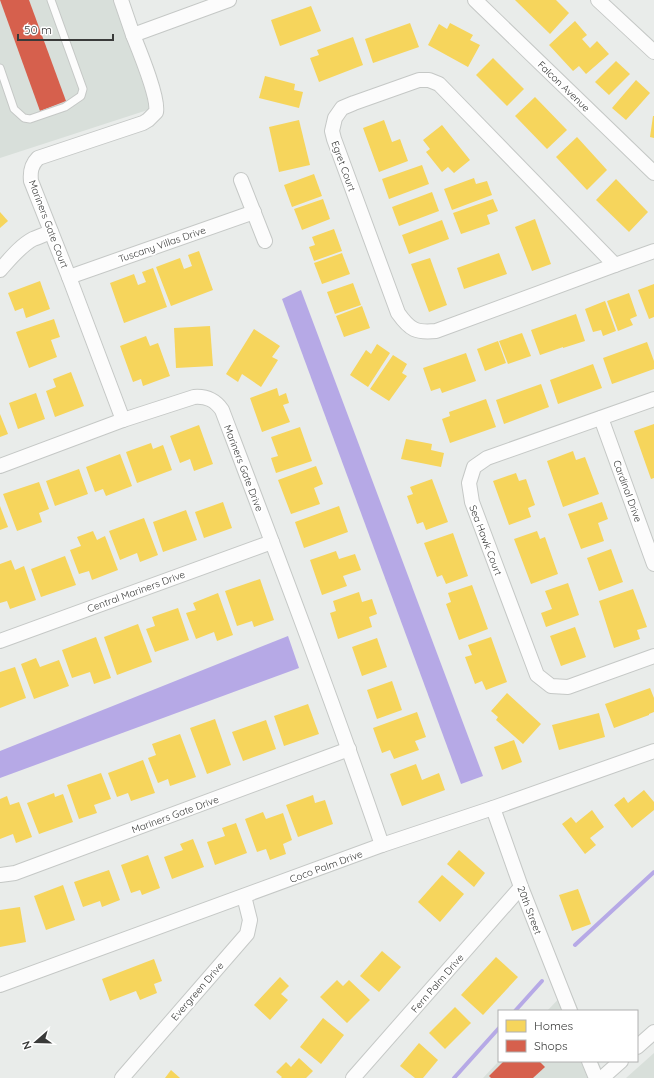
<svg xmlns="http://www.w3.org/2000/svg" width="654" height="1078" viewBox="0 0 654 1078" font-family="Quicksand,sans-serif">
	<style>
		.built { fill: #d8dfda }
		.water { fill: #b6a9e6 }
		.homes { fill: #f6d55c }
		.shops { fill: #d6604d }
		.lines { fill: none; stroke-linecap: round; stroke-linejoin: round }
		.stream { stroke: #b6a9e6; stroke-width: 4 }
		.lane-casing { stroke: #c5c8c6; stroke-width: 9 }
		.street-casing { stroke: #c5c8c6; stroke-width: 16 }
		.lane { stroke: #fcfcfc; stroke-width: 7 }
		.street { stroke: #fcfcfc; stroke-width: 14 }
		.labels { text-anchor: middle; stroke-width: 4; stroke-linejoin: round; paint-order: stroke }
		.street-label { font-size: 10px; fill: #393a39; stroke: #fff }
	</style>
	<rect width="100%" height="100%" fill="#e9ecea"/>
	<!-- built -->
	<g class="built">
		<polygon points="0,0 124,0 163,105 0,158"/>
		<polygon points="569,988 579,1011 547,1011"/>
		<polygon points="654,1053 654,1078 626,1078"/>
		<polygon points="499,1061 598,1061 605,1078 483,1078"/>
	</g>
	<!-- water -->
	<g class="water">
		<polygon points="301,290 483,776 461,784 282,299"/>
		<polygon points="288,636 299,668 0,778 0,751"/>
	</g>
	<!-- homes -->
	<g class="homes">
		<polygon points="515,0 556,0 569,13 550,34"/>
		<polygon points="311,6 321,31 280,46 271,20"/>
		<polygon points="575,21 587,35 582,39 590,48 597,41 609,54 586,74 579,66 573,71 549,45"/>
		<polygon points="410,23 419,47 373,63 365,39"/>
		<polygon points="450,23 473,35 470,40 480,45 468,67 428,45 439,24 447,29"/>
		<polygon points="353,37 363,65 319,82 310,58 319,55 317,50"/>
		<polygon points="493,58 524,89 507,106 476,75"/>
		<polygon points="616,61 630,74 609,95 595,82"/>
		<polygon points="265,76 295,84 294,90 303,92 299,108 259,98"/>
		<polygon points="636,80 650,93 626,120 612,108"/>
		<polygon points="535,97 567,130 547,149 515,116"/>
		<polygon points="653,116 654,116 654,138 650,137"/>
		<polygon points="299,120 310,165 279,172 269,127"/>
		<polygon points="384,120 392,142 400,139 408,161 379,172 363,128"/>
		<polygon points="442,125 470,160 454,173 448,167 442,172 426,152 430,149 423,140"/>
		<polygon points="577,137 607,170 587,190 556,157"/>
		<polygon points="422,165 429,184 389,199 382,179"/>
		<polygon points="314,174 322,196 292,207 284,185"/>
		<polygon points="474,178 476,184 487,181 492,195 452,210 444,189"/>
		<polygon points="616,179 648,212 629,232 596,200"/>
		<polygon points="432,192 439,211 399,226 392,207"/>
		<polygon points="323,199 330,219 302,230 294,209"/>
		<polygon points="493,199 498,211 487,215 490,224 461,234 453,213"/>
		<polygon points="0,212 8,221 0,228"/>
		<polygon points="535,219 551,264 532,271 515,227"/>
		<polygon points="442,220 449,239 409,254 402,235"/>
		<polygon points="334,229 342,251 314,261 309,247 315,245 312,237"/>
		<polygon points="199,251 213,290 171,306 156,267 180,258 184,269 192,266 188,255"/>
		<polygon points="342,253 350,274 322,284 314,263"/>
		<polygon points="499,253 507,274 464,289 457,268"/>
		<polygon points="430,258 447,305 429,312 411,264"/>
		<polygon points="153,268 167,307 124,323 110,283 134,274 138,285 146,282 142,272"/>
		<polygon points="40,281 50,309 26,318 23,308 15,311 8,293"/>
		<polygon points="353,283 361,305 335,314 327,292"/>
		<polygon points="654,284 654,317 649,319 638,290"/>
		<polygon points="629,293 637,316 630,319 633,325 618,331 607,301"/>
		<polygon points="605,301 616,331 603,336 601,330 593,332 585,309"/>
		<polygon points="362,306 370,328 344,337 336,316"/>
		<polygon points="576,314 585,341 563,348 563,347 540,355 531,330"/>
		<polygon points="54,319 60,337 51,340 57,357 29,368 16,332"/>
		<polygon points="210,326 213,366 176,368 174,328"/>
		<polygon points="254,329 280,346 272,357 278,360 261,387 242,374 238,382 226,374"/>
		<polygon points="522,333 531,356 508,364 499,341"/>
		<polygon points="146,336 150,346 158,343 170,376 143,386 141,379 133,382 120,346"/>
		<polygon points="498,341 506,363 485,371 477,349"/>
		<polygon points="647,342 654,361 654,369 612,384 603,358"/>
		<polygon points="377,344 390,353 368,387 350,375 366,350 371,354"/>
		<polygon points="466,353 476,381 442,393 440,388 431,391 423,368"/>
		<polygon points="393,355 407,364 402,373 407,376 389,401 370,389"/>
		<polygon points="593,364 602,388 558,404 550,380"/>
		<polygon points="71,372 84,406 55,417 46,391 56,387 53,379"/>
		<polygon points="541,384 549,407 504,424 496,400"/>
		<polygon points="277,388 279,396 286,393 289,403 283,405 290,422 262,432 250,398"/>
		<polygon points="36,393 45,419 18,429 9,403"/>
		<polygon points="486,399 496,427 450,443 442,419 450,416 449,412"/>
		<polygon points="0,414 8,434 0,437"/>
		<polygon points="654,424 654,478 651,479 634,431"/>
		<polygon points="199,425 213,464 194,471 190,459 180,463 170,436"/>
		<polygon points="300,427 312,461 276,473 271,458 278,456 271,437"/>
		<polygon points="406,439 432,444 431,450 444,453 441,467 401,459"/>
		<polygon points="151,443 153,449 163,445 172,470 137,483 126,452"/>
		<polygon points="573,451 576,460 585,457 599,494 563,507 547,461"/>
		<polygon points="120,454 132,486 106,496 103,489 95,492 86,467"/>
		<polygon points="316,466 323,484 314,488 320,504 291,514 278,480"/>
		<polygon points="79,469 88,494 55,506 46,481"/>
		<polygon points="516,473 519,481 526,479 535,505 528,508 531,517 509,525 493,481"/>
		<polygon points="432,479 448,522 426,530 423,522 417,524 407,496 413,494 410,487"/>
		<polygon points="39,482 49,509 39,513 42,522 17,531 3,494"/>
		<polygon points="223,502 232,528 204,538 195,512"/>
		<polygon points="602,502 608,519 598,523 604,541 581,549 568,514"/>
		<polygon points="0,506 8,527 0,530"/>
		<polygon points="339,506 348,532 304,548 295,522"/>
		<polygon points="186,510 197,540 163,552 153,522"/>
		<polygon points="144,518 158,555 140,562 137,553 120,560 109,531"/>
		<polygon points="93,531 97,540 105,536 118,570 92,580 89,571 79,574 70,550 81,546 77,537"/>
		<polygon points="537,531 540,539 545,537 558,574 531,584 514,539"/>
		<polygon points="453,533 468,576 446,584 442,575 437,577 424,543"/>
		<polygon points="611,549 623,582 599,591 587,558"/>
		<polygon points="336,551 339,559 355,554 361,570 343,576 347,586 322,595 310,560"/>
		<polygon points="65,556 76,585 41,597 31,569"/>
		<polygon points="11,560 15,570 24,566 36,600 10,609 7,601 0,603 0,564"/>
		<polygon points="260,579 274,620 254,627 252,621 237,626 225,591"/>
		<polygon points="568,583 579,615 546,627 541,613 552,609 545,591"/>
		<polygon points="472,585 488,629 459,640 446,604 451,602 448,593"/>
		<polygon points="633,589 647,627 637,630 640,639 614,648 599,601"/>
		<polygon points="359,592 362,602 372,599 377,614 369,617 372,627 338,639 330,613 336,611 333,601"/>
		<polygon points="218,593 233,635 217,641 214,632 196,639 186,613 196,610 193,603"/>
		<polygon points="178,608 189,640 155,652 146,629 155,626 152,617"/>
		<polygon points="138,624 152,662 117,675 104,637"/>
		<polygon points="575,627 586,657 561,666 550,636"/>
		<polygon points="96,637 111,678 94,684 90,672 72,678 62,650"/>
		<polygon points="491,637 507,682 486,690 482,681 475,684 465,657 472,655 468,645"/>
		<polygon points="377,638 387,667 362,676 352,647"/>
		<polygon points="36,658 40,667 59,660 69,686 34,699 21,664"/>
		<polygon points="15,667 26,698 0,708 0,672"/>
		<polygon points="392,681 402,710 377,719 367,690"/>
		<polygon points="650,688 654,698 654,712 649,714 649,715 614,728 605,704"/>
		<polygon points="507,693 541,724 523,744 496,720 498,717 491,711"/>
		<polygon points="308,704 319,734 284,746 274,716"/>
		<polygon points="417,712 426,737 415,741 419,750 394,759 390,750 382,753 373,728"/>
		<polygon points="599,713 605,737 559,750 552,725"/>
		<polygon points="215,719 231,765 207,774 190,728"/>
		<polygon points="266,720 276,749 243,761 232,732"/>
		<polygon points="180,734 196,777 170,786 168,779 158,783 148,758 156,755 152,744"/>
		<polygon points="514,740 522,762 502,770 494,747"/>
		<polygon points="143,760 155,793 131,801 128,793 117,797 108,773"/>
		<polygon points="416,764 422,780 439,773 445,790 402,806 390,774"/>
		<polygon points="101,773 111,799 94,805 97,813 79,819 67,785"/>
		<polygon points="644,790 654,802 654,810 632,828 614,805 624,797 628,803"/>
		<polygon points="54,793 55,797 63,794 73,822 39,834 27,803"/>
		<polygon points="313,795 315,803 325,800 333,824 298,837 286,805"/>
		<polygon points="7,796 10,805 19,802 32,837 16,843 13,834 0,839 0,799"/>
		<polygon points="592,810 604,827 590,838 596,845 585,854 562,824 571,817 576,823"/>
		<polygon points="263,812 266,819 283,813 292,840 283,844 286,854 270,860 266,849 257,852 245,819"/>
		<polygon points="236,823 247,853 215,865 207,842 225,836 222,828"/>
		<polygon points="193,839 204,867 172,879 164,857 183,850 180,844"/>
		<polygon points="459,850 485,873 474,887 447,864"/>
		<polygon points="148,855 160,888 142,895 140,890 131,893 121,865"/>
		<polygon points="109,870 120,900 102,907 100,901 83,907 74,882"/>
		<polygon points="442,875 464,894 440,922 418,902"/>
		<polygon points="63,885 75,920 46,930 34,896"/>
		<polygon points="578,889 591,924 572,931 559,895"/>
		<polygon points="20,907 26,942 0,947 0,910"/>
		<polygon points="382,951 401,967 379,992 360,976"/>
		<polygon points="496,957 518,977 483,1015 461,995"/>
		<polygon points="154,959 162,981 154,984 157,993 140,1000 136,991 110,1001 102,979"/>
		<polygon points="280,977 289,986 281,994 288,1000 270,1020 254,1005"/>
		<polygon points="337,980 343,986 349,980 370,1000 347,1023 320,997"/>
		<polygon points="455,1007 471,1023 445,1049 429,1033"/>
		<polygon points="323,1018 344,1035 321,1064 300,1047"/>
		<polygon points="419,1043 438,1060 423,1078 415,1078 400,1066"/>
		<polygon points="299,1058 313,1071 306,1078 281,1078 282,1077 276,1072 286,1062 291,1067"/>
		<polygon points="171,1070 180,1078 165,1078"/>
	</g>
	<!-- shops -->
	<g class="shops">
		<polygon points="0,0 29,0 66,101 40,111"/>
		<polygon points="504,1061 539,1061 545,1067 533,1078 491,1078 489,1076"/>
	</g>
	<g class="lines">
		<!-- stream -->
		<g class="stream">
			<polyline points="575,945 654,872"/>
			<polyline points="515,1011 542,981"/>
			<polyline points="454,1078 499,1028"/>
		</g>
		<!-- lane casing -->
		<g class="lane-casing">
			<polyline id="lane" points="0,68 14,109 24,118 30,119 65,107 81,96 83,89 51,0"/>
		</g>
		<!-- street casing -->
		<g class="street-casing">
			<g id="street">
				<polyline points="121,0 133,35 229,0"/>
				<polyline points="475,0 654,173"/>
				<polyline points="598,0 654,52"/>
				<path d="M419,80H429L439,84L615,265L436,331C416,333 410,330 398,313L334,139L332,131L335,118L342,108L354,103Z"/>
				<polyline points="241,180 265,241"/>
				<polyline points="615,265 654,251"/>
				<path d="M0,270C10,259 20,246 33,239C39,237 45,234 51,232"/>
				<polyline points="69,277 254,212"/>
				<polyline points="654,399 487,458 474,467 469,483 472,502 537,675 551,686 568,687 654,656"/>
				<polyline points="601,418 654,564"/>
				<path d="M123,420L69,277L31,181C30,172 31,165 38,158L143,123L148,120L156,112C159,98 139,50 133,35"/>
				<path d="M0,466L123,420L194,397C207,396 215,400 222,410C277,555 332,699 382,845"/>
				<polyline points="0,641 272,542"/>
				<polyline points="493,808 521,887 570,1011"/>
				<polyline points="0,875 15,873 349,749"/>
				<polyline points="0,985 382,845 493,808 654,751"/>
				<polyline points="637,1047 654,1032"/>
				<polyline points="589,1061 596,1078"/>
				<polyline points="122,1078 247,934 250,920 244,896"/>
				<polyline points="353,1078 521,887"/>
				<polyline points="602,1078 621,1061"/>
			</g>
		</g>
		<!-- lane -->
		<use href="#lane" class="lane"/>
		<!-- street -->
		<use href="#street" class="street"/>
	</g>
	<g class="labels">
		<!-- street labels -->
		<g class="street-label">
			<text transform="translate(564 86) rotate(44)" y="4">Falcon Avenue</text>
			<text transform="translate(344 166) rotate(70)" y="4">Egret Court</text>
			<text transform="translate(49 224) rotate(69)" y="4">Mariners Gate Court</text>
			<text transform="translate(162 244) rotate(-19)" y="4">Tuscany Villas Drive</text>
			<text transform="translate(244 468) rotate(69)" y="4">Mariners Gate Drive</text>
			<text transform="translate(628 491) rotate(70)" y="4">Cardinal Drive</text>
			<text transform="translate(486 540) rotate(69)" y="4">Sea Hawk Court</text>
			<text transform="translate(136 591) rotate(-20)" y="4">Central Mariners Drive</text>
			<text transform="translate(175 814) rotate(-20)" y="4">Mariners Gate Drive</text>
			<text transform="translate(326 866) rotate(-20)" y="4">Coco Palm Drive</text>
			<text transform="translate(530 910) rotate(69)" y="4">20th Street</text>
			<text transform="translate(437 983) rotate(-49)" y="4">Fern Palm Drive</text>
			<text transform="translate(197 991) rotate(-49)" y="4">Evergreen Drive</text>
		</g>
	</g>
	<!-- legend -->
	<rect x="498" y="1010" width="140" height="52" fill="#ffffff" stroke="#b0b0b0"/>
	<rect x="506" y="1020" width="20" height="12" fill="#f6d55c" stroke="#b0b0b0"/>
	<text x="534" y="1030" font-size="12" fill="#393a39">Homes</text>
	<rect x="506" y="1040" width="20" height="12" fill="#d6604d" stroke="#b0b0b0"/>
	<text x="534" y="1050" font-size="12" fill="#393a39">Shops</text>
	<!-- north arrow -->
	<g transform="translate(36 1042) rotate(250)" stroke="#ffffff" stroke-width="3" paint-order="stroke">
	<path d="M0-3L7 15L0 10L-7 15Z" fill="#393a39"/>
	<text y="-6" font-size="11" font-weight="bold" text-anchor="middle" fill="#393a39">N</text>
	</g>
	<!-- scale -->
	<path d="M18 34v6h95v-6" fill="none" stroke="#393a39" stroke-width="2"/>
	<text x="24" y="34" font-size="12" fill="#393a39" stroke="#ffffff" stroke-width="3" paint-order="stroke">50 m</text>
</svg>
